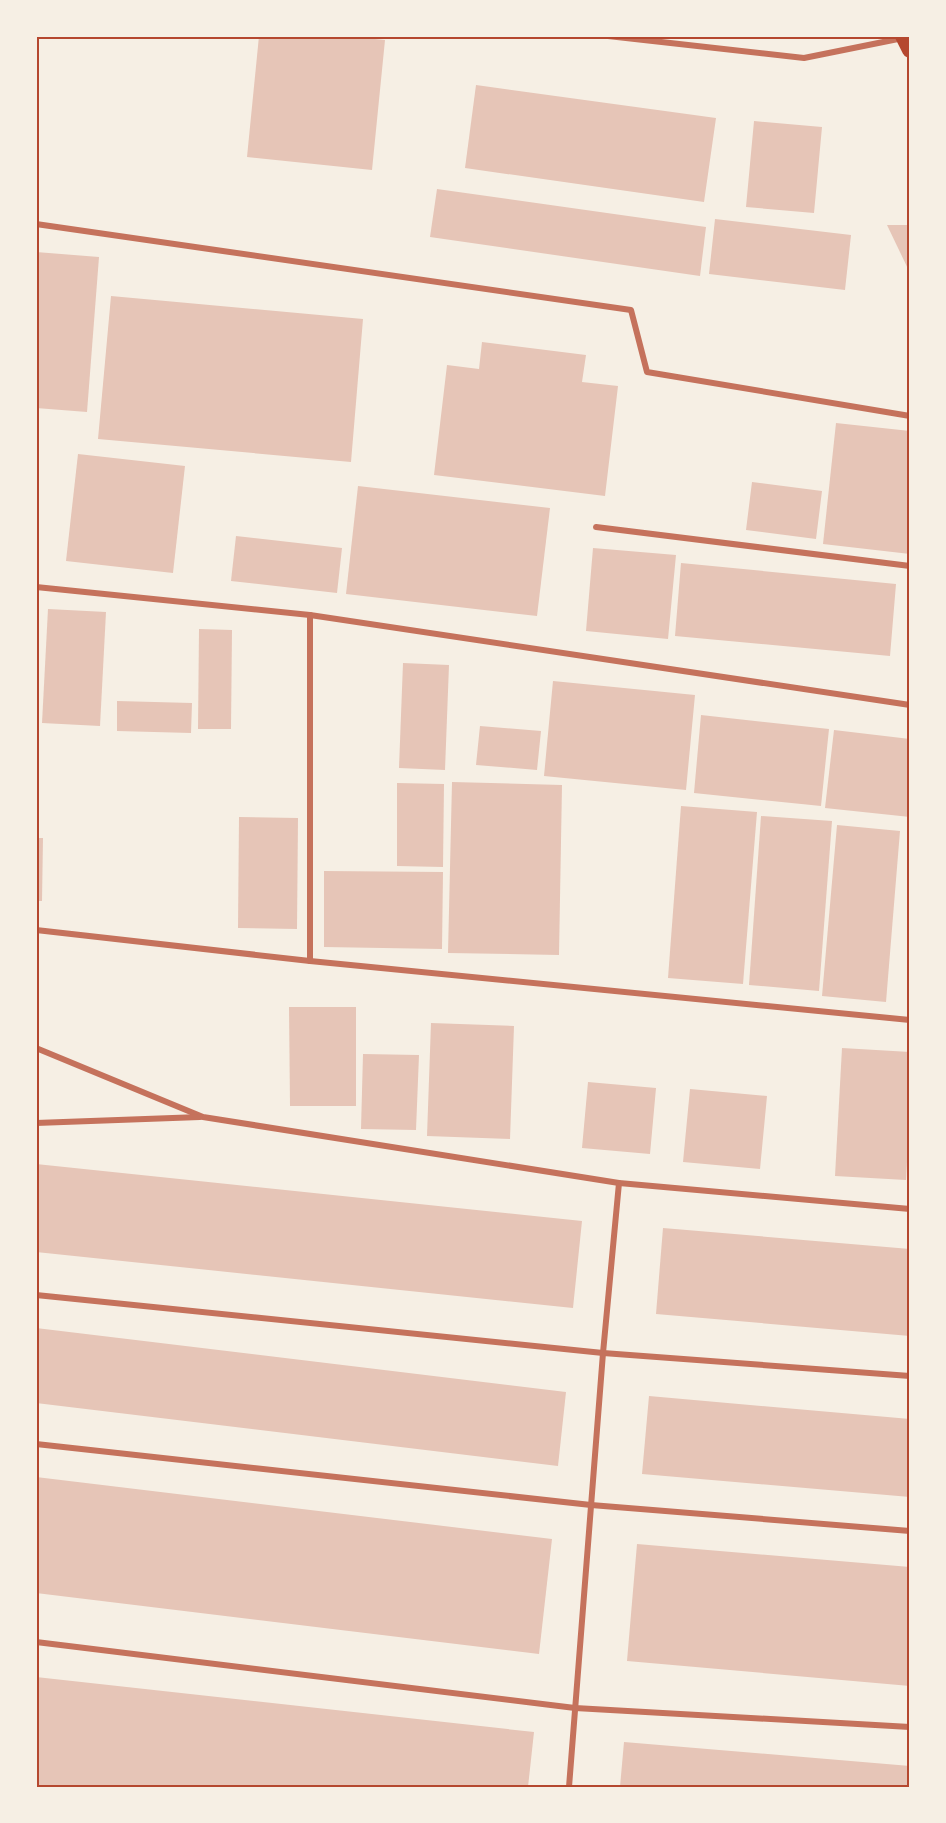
<svg xmlns="http://www.w3.org/2000/svg" width="946" height="1823" viewBox="0 0 946 1823" font-family="'Public Sans',sans-serif">
	<style>
		.building { fill: #e6c5b7 }
		.lines { fill: none; stroke-linecap: round; stroke-linejoin: round }
		.minor { stroke: #c5725c; stroke-width: 6 }
		.trunk { stroke: #b5482f; stroke-width: 16 }
		.neatline { fill: none; stroke: #b5482f; stroke-width: 2 }
	</style>
	<rect width="100%" height="100%" fill="#f6efe4"/>
	<!-- building -->
	<g class="building">
		<polygon points="259,36 345,36 385,40 372,170 247,157"/>
		<polygon points="476,85 716,118 704,202 465,168"/>
		<polygon points="754,121 822,127 814,213 746,207"/>
		<polygon points="437,189 706,227 700,276 430,237"/>
		<polygon points="715,219 851,235 845,290 709,274"/>
		<polygon points="887,225 910,225 910,273"/>
		<polygon points="36,252 99,257 87,412 36,408"/>
		<polygon points="111,296 363,319 351,462 98,439"/>
		<polygon points="482,342 586,355 582,382 618,386 605,496 434,475 447,365 479,369"/>
		<polygon points="836,423 910,431 910,554 823,544"/>
		<polygon points="78,454 185,466 173,573 66,561"/>
		<polygon points="752,482 822,491 816,539 746,530"/>
		<polygon points="358,486 550,508 537,616 346,594"/>
		<polygon points="236,536 342,548 337,593 231,581"/>
		<polygon points="593,548 676,555 668,639 586,631"/>
		<polygon points="681,563 896,584 890,656 675,636"/>
		<polygon points="48,609 106,612 100,726 42,723"/>
		<polygon points="199,629 232,630 231,729 198,729"/>
		<polygon points="403,663 449,665 445,770 399,768"/>
		<rect x="36" y="672" width="2" height="26"/>
		<polygon points="553,681 695,695 686,790 544,776"/>
		<polygon points="117,701 192,703 191,733 117,731"/>
		<polygon points="701,715 829,729 821,806 694,793"/>
		<polygon points="480,726 541,731 537,770 476,765"/>
		<polygon points="834,730 910,739 910,817 825,808"/>
		<polygon points="452,782 562,785 559,955 448,953"/>
		<polygon points="397,783 444,784 443,867 397,866"/>
		<polygon points="681,806 757,812 743,984 668,978"/>
		<polygon points="761,816 832,821 819,991 749,985"/>
		<polygon points="239,817 298,818 297,929 238,928"/>
		<polygon points="837,825 900,831 886,1002 822,996"/>
		<polygon points="36,838 43,838 42,901 36,901"/>
		<polygon points="324,871 443,872 442,949 324,947"/>
		<polygon points="289,1007 356,1007 356,1106 290,1106"/>
		<polygon points="431,1023 514,1026 510,1139 427,1136"/>
		<polygon points="842,1048 910,1052 910,1109 906,1180 835,1176"/>
		<polygon points="363,1054 419,1055 416,1130 361,1129"/>
		<polygon points="588,1082 656,1088 650,1154 582,1148"/>
		<polygon points="690,1089 767,1096 760,1169 683,1162"/>
		<polygon points="36,1164 582,1221 573,1308 36,1252"/>
		<polygon points="663,1228 910,1249 910,1336 656,1314"/>
		<polygon points="36,1328 566,1392 558,1466 36,1403"/>
		<polygon points="649,1396 910,1419 910,1497 642,1474"/>
		<polygon points="36,1477 552,1539 539,1654 36,1593"/>
		<polygon points="637,1544 910,1567 910,1686 627,1661"/>
		<polygon points="36,1677 534,1732 528,1787 36,1787"/>
		<polygon points="624,1742 910,1766 910,1787 620,1787"/>
	</g>
	<g class="lines">
		<!-- minor -->
		<g class="minor">
			<polyline points="608,36 804,58 903,38"/>
			<polyline points="36,224 631,310 647,372 910,416"/>
			<polyline points="596,527 910,566"/>
			<polyline points="36,587 310,615 910,705"/>
			<polyline points="36,930 310,961 910,1020"/>
			<polyline points="310,961 310,615"/>
			<polyline points="36,1048 203,1117 619,1183 910,1209"/>
			<polyline points="36,1123 200,1117"/>
			<polyline points="36,1295 603,1353 910,1376"/>
			<polyline points="36,1444 591,1505 910,1531"/>
			<polyline points="36,1642 575,1708 910,1727"/>
			<polyline points="569,1787 603,1353 619,1183"/>
		</g>
		<!-- trunk -->
		<polyline class="trunk" points="903,36 910,50"/>
	</g>
	<!-- border -->
	<rect width="946" height="1823" fill="none" stroke="#f6efe4" stroke-width="75"/>
	<rect x="38" y="38" width="870" height="1748" class="neatline"/>
</svg>
